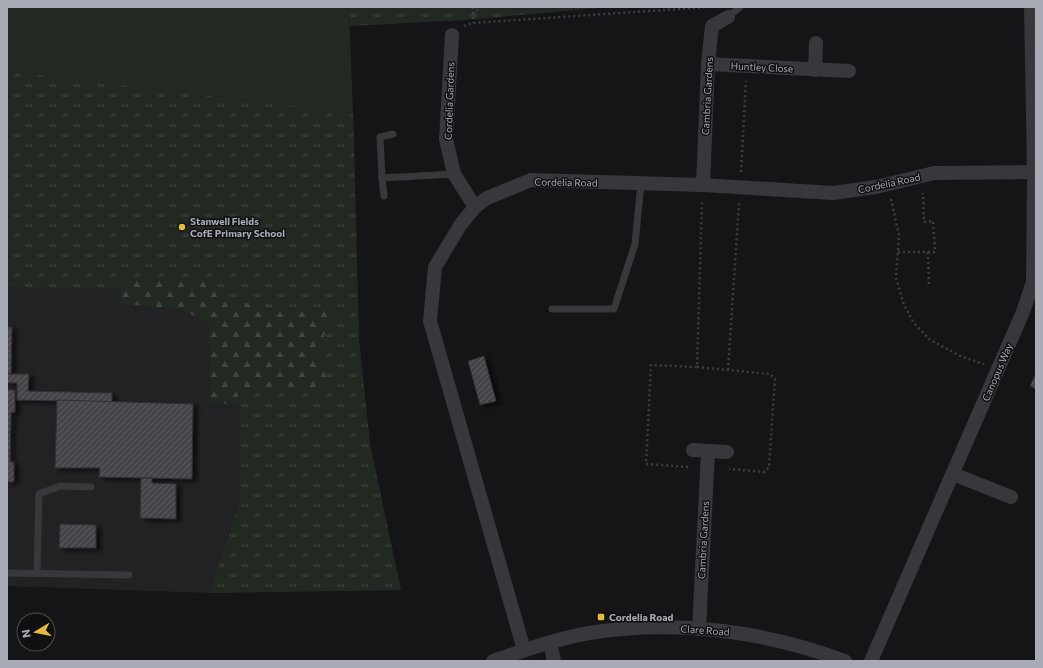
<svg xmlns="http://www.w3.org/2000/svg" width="1043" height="668" viewBox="0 0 1043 668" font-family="Commissioner,sans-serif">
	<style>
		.built { fill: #222124 }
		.green { fill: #222923 }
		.forest { fill: url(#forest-firs) }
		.park { fill: url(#park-tufts) }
		.building { fill: url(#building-hatch); stroke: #302f33; filter: url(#shadow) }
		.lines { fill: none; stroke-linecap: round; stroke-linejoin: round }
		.path { stroke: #3d3e43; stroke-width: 2.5; stroke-dasharray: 2 3; stroke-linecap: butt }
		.lane { stroke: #37373c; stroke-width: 7 }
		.street { stroke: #37373c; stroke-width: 14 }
		.poi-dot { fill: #e3ba41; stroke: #101012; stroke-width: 1.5 }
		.labels { text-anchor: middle; stroke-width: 3; stroke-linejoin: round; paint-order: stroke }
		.street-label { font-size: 10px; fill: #a8abb6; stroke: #101012 }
		.poi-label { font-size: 10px; font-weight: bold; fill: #a8abb6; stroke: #101012; text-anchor: start }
	</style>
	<defs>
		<pattern id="forest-firs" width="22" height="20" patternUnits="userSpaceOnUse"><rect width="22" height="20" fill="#222923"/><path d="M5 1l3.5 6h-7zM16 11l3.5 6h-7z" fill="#3f4541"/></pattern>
		<pattern id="park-tufts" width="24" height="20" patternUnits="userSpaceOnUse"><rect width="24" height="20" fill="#222923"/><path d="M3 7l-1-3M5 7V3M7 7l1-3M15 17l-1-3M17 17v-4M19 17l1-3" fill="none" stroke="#3f4541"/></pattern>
		<pattern id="building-hatch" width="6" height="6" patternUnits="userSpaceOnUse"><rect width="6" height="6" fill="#45454a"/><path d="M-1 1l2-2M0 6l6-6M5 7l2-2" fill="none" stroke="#5d5d62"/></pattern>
		<filter id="shadow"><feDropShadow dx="4.5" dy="2.5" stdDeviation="2" flood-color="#0009"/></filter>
	</defs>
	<rect width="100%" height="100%" fill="#151517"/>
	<!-- built -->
	<polygon class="built" points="7,71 353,113 359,341 370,444 401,590 210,593 7,586"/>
	<!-- green -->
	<polygon class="green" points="7,7 349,7 353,113 7,71"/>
	<!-- forest -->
	<polygon class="forest" points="127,277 202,279 226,301 335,312 319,348 330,392 239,388 237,404 210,403 209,323 180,309 122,304 120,288"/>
	<!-- park -->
	<g class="park">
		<polygon points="349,7 608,7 466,20 350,26"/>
		<polygon points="7,71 353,113 359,341 370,444 401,590 210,593 240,501 239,388 329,392 319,348 335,312 226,301 202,279 127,277 120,288 7,287"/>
	</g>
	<!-- building -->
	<g class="building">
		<polygon points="7,327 12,327 11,374 7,374"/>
		<polygon points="484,356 496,401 480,405 468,361"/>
		<polygon points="1036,373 1036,389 1030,386"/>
		<polygon points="7,374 29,374 28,391 112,393 112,402 17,400 17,383 7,383"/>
		<polygon points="7,390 15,390 15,412 11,413 10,462 14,462 14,482 7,482"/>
		<polygon points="57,400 193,404 192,479 99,477 100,468 55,468"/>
		<polygon points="141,478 152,478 152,483 176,484 176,519 140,518"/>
		<polygon points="60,524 96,525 96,548 59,548"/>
	</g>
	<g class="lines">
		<!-- path -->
		<g class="path">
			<polyline points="473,7 473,23"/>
			<polyline points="473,14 480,7"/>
			<polyline points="464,26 473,23 708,7"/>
			<polyline points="741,172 746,81"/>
			<polyline points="891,199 899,235 896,278 904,305 914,323 929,339 960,356 984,364"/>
			<polyline points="898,252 935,252 933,221 924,222 923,193"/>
			<polyline points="928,252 929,287"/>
			<polyline points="697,367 770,374 775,379 769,467 765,472 729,469"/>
			<polyline points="728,370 739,203"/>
			<polyline points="688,467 646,464 651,365 697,367 702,201"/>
		</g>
		<!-- lane -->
		<g class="lane">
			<polyline points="728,17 740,7"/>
			<polyline points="382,178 454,174"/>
			<polyline points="384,196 382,178 380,137 393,134"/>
			<polyline points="552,309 614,309 635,244 641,183"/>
			<polyline points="7,573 129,575"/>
			<polyline points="37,573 39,494 60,486 91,487"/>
		</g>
		<!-- street -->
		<g class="street">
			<polyline points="452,35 446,139 454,174 475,207"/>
			<polyline points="708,64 849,71"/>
			<polyline points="815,70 816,43"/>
			<polyline points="703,185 708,64 712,26 728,17"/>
			<polyline points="693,450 727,452"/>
			<polyline points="953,474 1011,497"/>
			<polyline points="699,629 708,451"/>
			<polyline points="550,642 554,661"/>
			<polyline points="524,650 430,321 435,267 461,224 475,207 487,198 531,180 703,185 833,193 876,187 934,173 1034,172"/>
			<path d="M493,661C525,650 556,639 589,633C674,619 765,631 845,661"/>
			<polyline points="871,661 998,369 1023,312 1033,282 1034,172 1031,7"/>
		</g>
	</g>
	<!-- markers -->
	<g class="poi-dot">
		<circle cx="182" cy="227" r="4"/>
		<rect x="597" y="613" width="8" height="8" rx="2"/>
	</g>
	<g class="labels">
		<!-- street labels -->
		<g class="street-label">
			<text transform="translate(762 67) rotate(3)" y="4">Huntley Close</text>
			<text transform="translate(707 96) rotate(-87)" y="4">Cambria Gardens</text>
			<text transform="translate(449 101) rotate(-88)" y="4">Cordelia Gardens</text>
			<text transform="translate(566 182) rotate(1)" y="4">Cordelia Road</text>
			<text transform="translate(889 183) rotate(-12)" y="4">Cordelia Road</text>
			<text transform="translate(997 372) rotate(-67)" y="4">Canopus Way</text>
			<text transform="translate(703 540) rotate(-87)" y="4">Cambria Gardens</text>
			<text transform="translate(705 630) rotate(4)" y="4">Clare Road</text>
		</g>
		<!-- poi labels -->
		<g class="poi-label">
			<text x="190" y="225">Stanwell Fields<tspan x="190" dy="12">CofE Primary School</tspan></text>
			<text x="609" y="621">Cordelia Road</text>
		</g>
	</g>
	<!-- border -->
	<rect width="1043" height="668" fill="none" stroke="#a8abb6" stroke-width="16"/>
	<!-- north arrow -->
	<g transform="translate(36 632) rotate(260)"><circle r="19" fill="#101012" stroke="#4d4e54"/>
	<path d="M0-3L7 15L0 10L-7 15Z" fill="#e3ba41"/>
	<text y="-6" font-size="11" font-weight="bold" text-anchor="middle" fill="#a8abb6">N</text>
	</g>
</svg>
